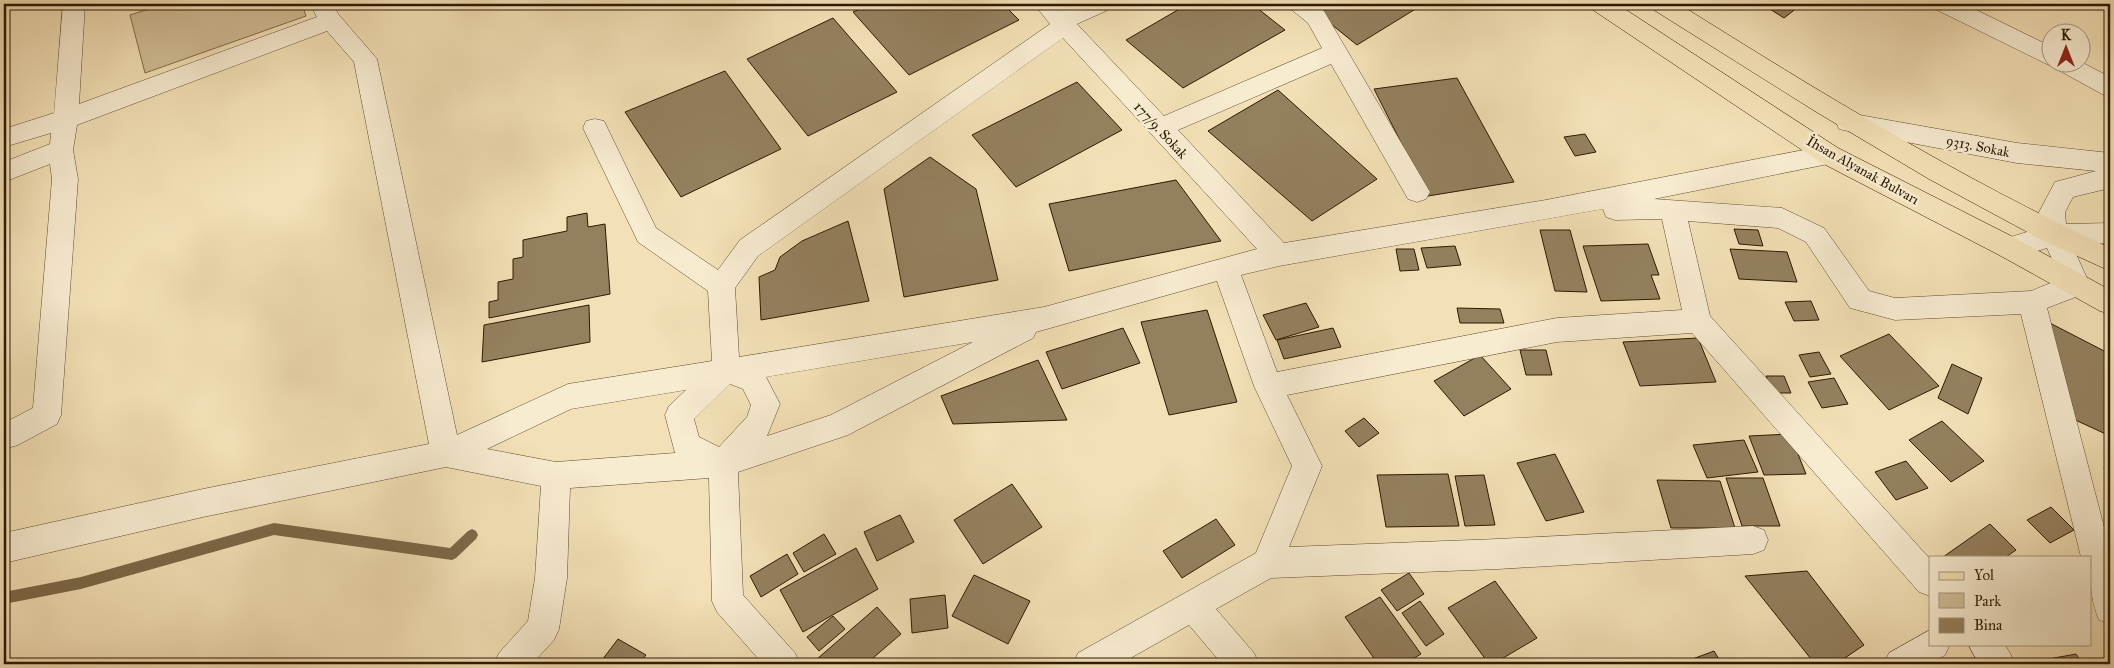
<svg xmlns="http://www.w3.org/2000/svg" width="2114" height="668" viewBox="0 0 2114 668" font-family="'IM FELL Great Primer',serif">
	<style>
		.green { fill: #d1be97; stroke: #7f6c4c }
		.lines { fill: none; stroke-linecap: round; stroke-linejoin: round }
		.stream { fill: #7c6848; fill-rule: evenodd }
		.building { fill: #94805f; stroke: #2d1901 }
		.minor-casing { stroke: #5e4b2e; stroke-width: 1 }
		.major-casing { stroke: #2d1901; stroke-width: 1 }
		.minor { fill: #f7ebd0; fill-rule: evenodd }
		.major { fill: #f3e0b6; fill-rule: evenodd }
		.labels { text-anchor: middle; stroke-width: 5; stroke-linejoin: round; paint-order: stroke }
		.street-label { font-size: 14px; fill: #2d1901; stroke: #f7ebd0 }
	</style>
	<rect width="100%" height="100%" fill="#f3e0b6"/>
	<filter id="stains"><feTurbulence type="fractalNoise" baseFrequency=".004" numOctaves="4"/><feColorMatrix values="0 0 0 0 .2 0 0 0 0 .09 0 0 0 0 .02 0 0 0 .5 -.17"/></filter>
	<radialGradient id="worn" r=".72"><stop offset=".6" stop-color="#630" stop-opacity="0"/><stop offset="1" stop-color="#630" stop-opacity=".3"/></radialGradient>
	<!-- green -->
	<polygon class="green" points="164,4 302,4 306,16 145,73 130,15"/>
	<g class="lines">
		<!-- stream -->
		<polygon class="stream" points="274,523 450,548 468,531 472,529 476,531 478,535 476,539 456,558 452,560 274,535 81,589 4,604 4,592 81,577"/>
	</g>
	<!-- building -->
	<g class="building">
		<polygon points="871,4 1003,4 1019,20 909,75 853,12"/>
		<polygon points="1188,4 1252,4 1285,30 1183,88 1126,40"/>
		<polygon points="1306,4 1420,4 1422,5 1357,45"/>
		<polygon points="1762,4 1802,4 1784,18"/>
		<polygon points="833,18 897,92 808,136 747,59"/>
		<polygon points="725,71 781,149 681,197 625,112"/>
		<polygon points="1457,78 1514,182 1428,196 1374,89"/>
		<polygon points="1077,82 1122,130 1016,187 972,135"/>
		<polygon points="1278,90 1377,179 1312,221 1208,131"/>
		<polygon points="1585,134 1596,152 1575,156 1564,137"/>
		<polygon points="930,157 976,189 998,280 904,297 884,189"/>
		<polygon points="1176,180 1221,241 1069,271 1049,204"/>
		<polygon points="587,213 588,227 605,224 610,294 489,318 489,302 498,300 498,282 513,279 513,259 523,257 523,240 567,231 567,217"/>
		<polygon points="848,221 869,301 761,320 759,277 775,270 780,257 802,241"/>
		<polygon points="1734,229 1758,230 1763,246 1739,244"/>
		<polygon points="1540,230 1570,230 1587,292 1555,291"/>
		<polygon points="1648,244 1659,275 1651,275 1660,299 1601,301 1583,246"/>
		<polygon points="1455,246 1461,265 1427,268 1421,248"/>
		<polygon points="1396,249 1414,249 1419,270 1400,271"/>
		<polygon points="1730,249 1787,252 1797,282 1739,279"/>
		<polygon points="1811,301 1819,320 1794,321 1785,302"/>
		<polygon points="1306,303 1319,327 1276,340 1263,315"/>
		<polygon points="589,305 590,342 482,362 484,325"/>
		<polygon points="1457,308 1500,309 1504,323 1460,323"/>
		<polygon points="1207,310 1237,402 1169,415 1141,322"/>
		<polygon points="2044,320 2110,354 2110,436 2071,418"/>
		<polygon points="1123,328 1140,363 1062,389 1046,352"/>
		<polygon points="1333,328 1341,347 1284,359 1277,340"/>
		<polygon points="1889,334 1939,386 1889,410 1840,356"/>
		<polygon points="1698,338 1716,382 1640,386 1623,342"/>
		<polygon points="1520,350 1546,350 1552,375 1526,375"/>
		<polygon points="1819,352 1831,374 1810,377 1799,355"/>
		<polygon points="1480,355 1511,389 1464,416 1434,381"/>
		<polygon points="1038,360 1067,420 953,424 941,396"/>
		<polygon points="1952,364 1982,378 1968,414 1938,398"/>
		<polygon points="1766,376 1784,376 1791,393 1773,393"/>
		<polygon points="1834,378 1848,404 1822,408 1808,382"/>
		<polygon points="1364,418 1379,433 1359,447 1345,431"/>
		<polygon points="1942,421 1984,461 1951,482 1909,440"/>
		<polygon points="1790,434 1806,474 1764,475 1749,436"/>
		<polygon points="1744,440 1758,472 1707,478 1693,445"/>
		<polygon points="1555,454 1584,512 1546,521 1517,463"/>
		<polygon points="1906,461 1928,488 1896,500 1875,472"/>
		<polygon points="2104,467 2110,468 2110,486"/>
		<polygon points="1448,474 1459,526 1386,527 1377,475"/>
		<polygon points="1484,475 1495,525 1465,526 1455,476"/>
		<polygon points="1726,478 1763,478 1780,526 1742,526"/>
		<polygon points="1657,480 1720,481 1735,528 1671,528"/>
		<polygon points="1012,484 1042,527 983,564 954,520"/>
		<polygon points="2051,507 2074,530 2050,543 2027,520"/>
		<polygon points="900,515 914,542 877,561 864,532"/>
		<polygon points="1216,519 1235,545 1182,578 1163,551"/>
		<polygon points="1990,524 2016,550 2006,557 1943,557"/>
		<polygon points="824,534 836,554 804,572 793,553"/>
		<polygon points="856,548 878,589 803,632 780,590"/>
		<polygon points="787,554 798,574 761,597 750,576"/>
		<polygon points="1807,571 1864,645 1836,664 1815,664 1745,576"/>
		<polygon points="1409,573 1424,594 1397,611 1381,590"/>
		<polygon points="974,575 1030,601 1008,644 952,616"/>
		<polygon points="1495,581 1537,638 1493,664 1489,664 1448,608"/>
		<polygon points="945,595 948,628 912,633 910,599"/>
		<polygon points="1380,597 1421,654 1404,664 1378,664 1345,617"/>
		<polygon points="1420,601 1444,634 1426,646 1402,613"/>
		<polygon points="877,607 901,634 866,664 822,664 817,659"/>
		<polygon points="833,616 845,629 819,651 807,637"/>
		<polygon points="618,639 646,655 639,664 599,664"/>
		<polygon points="1714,651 1722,664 1679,664"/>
		<polygon points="2076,654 2083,664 2033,664 2032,662"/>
	</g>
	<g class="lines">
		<!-- minor casing -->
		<g class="minor-casing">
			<g id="minor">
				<path d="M63,4H85L79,104L317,17L310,4H332L339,15L377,59L457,435L568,384L712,361L708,291L638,242L583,128L586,121L595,119L604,121L656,228L718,270L740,240L1050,24L1034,4H1058L1065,10L1080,4H1111L1108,10L1077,24L1164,116L1322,48L1308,23L1292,10L1289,4H1315L1324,11L1430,192L1426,199L1417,202L1408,199L1331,64L1178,130L1284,243L1546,200L1829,145L1838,148L1841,155L1838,162L1654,199L1782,208L1824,228L1869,291L1895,298L2031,291L2061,279L2047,248L2010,259L2001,256L1997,248L2001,240L2040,228L2039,212L2055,182L2096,171L2017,163L1848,131L1839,129L1836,122L1839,115L1848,113L2017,143L2110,153V188L2073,197L2065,212L2066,224L2110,223V243L2072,245L2090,285L2086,293L2047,308L2110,550V624L2099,620C2090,599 2090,579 2090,557H2081L2021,314L1895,320L1850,308L1806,242L1778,228L1688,221L1710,316L1930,559V596L1919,592L1692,333L1557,342L1287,395L1322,466L1289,547L1498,539L1753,526L1764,530L1768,540L1764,550L1753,554L1498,569L1271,578L1216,609L1254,653L1259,664H1222L1189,625L1120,664H1073L1078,653L1256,553L1292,466L1254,386L1217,281L1036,332L1033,338L848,435L738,472L743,595L795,653L800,664H763L717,612L712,601L709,478L570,488L567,578L559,629L554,640L532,664H494L499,653L528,621L535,578L541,486L446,467L203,517L4,563V533L203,489L429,444L354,62L327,31L77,125L73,150L78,179L61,415L57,424L18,445L4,449V423L33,408L52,179L50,164L4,182V162L50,144L51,133L4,147V129L54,113ZM1063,38L1257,249L1044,307L739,357L735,288L758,256ZM1603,209L1606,217L1615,220L1662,219L1682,310L1557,318L1277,372L1241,275L1279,266ZM973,342L831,415L767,436L780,404L766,377ZM730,384L743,389L751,405L747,417L719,447L699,437L694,419ZM686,390L669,406L665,415L675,453L556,462L487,449L571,409Z"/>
				<polygon points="1934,4 1964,4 2052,47 2052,62 2081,62 2110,77 2110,97 2102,94 2051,66 1937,10"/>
				<polygon points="1930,630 1930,644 1950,644 1945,655 1930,664 1884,664 1889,653"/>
				<polygon points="1968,644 2004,644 2010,653 2015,664 1979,664"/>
			</g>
		</g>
		<!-- major casing -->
		<g class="major-casing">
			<g id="major">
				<polygon points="1590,4 1617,4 1838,148 2019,240 2110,290 2110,314 2100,311 2001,256 1820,162 1593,10"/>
				<path d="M1651,4H1679C1819,92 1960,178 2110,248V271L2042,240L1929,179L1818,113L1654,10Z"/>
			</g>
		</g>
		<!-- minor -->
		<use href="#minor" class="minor"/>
		<!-- major -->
		<use href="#major" class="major"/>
	</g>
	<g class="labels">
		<!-- street labels -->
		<g class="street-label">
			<text transform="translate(1161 130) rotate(47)" y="5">177/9. Sokak</text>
			<text transform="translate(1978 146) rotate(11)" y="5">9313. Sokak</text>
			<text transform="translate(1863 170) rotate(29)" y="5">İhsan Alyanak Bulvarı</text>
		</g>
	</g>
	<!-- margin -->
	<rect width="2114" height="668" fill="none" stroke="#f3e0b6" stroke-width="20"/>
	<rect x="5" y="5" width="2104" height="658" fill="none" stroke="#2d1901" stroke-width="2.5"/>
	<rect x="10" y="10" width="2094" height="648" fill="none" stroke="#2d1901"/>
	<!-- legend -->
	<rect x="1929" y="556" width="162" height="90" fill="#f7ebd0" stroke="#a6977d"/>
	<rect x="1939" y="572" width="25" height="8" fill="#f3e0b6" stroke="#a6977d"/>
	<text x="1974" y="580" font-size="15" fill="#2d1901">Yol</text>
	<rect x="1939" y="593" width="25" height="15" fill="#d1be97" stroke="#a6977d"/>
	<text x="1974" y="606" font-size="15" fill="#2d1901">Park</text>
	<rect x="1939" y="618" width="25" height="15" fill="#94805f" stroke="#a6977d"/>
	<text x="1974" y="630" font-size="15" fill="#2d1901">Bina</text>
	<!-- north arrow -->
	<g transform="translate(2066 48)"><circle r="24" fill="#f7ebd0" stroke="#a6977d"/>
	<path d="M0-4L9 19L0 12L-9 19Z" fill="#8f2418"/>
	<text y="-8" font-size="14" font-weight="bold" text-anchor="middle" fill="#2d1901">K</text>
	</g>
	<rect width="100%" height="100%" filter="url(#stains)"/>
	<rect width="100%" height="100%" fill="url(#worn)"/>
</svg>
